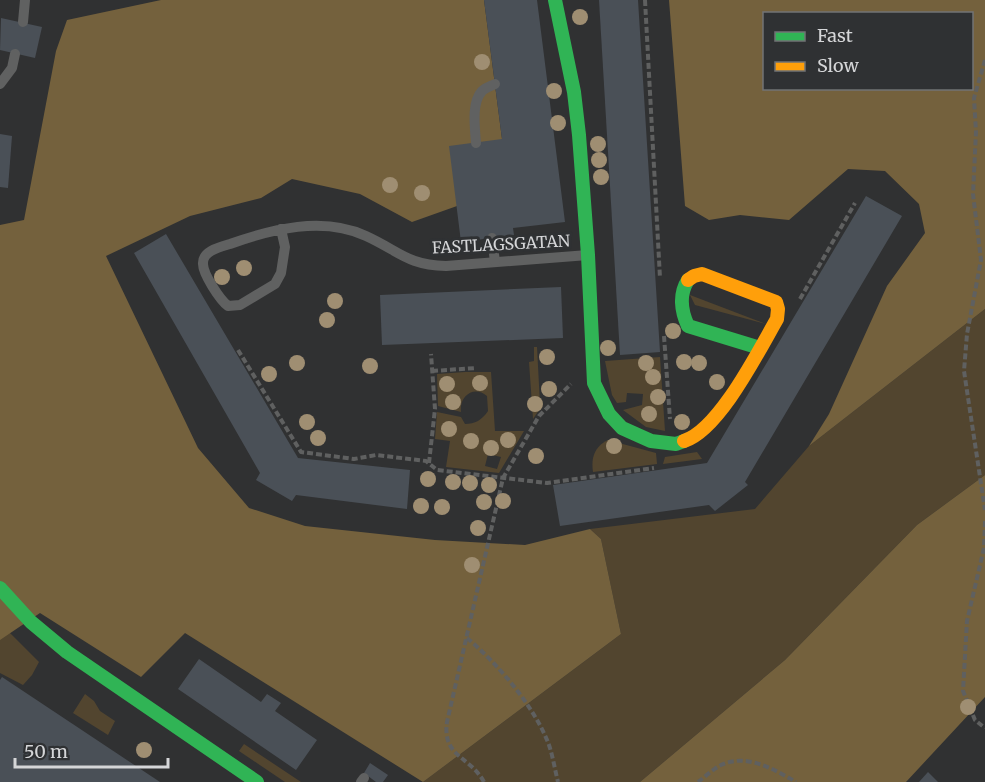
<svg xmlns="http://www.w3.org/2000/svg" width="985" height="782" viewBox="0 0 985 782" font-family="Merriweather,serif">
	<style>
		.green { fill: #52452f; fill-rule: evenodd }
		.forest { fill: #74613d; fill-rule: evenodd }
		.building { fill: #4a5057 }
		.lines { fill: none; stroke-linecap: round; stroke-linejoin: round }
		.path { stroke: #5f6060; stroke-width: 4; stroke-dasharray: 6 3; stroke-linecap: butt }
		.lane { stroke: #606161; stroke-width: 10 }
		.fast { stroke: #30b455; stroke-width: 14 }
		.slow { stroke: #ff9f0a; stroke-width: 14 }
		.tree { fill: #9f8e72 }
		.labels { text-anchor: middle; stroke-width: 6; stroke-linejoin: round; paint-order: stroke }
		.street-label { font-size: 16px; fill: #d5d6d8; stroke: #2f3133 }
	</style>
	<rect width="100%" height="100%" fill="#303132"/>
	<!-- green -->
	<g class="green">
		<polygon points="690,295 766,324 695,305"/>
		<polygon points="985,309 985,475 917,525 785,660 640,782 423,782 621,634 601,539 590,529 755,509 809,446"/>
		<polygon points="534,347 537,347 540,404 539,410 533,419 529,362 534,361"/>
		<polygon points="660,357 665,431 646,427 623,410 642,405 643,394 627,393 626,402 617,403 612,395 605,361"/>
		<path d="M465,372H491L495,431H524L499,473L446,467L450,441L435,439L437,412L461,417L465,424C475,424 482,420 488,411L487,396C474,385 459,396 461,412L438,406L437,374ZM488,454L501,457L497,469L485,466Z"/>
		<path d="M608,440L656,453L657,464L593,472C591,458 594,447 608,440Z"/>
		<polygon points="697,452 702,459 663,464 665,457"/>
		<polygon points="0,623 39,662 32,675 23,685 0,673"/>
		<polygon points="85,694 94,701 100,711 115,721 108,735 73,713"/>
		<polygon points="244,744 301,782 285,782 239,751"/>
	</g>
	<!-- forest -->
	<g class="forest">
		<polygon points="161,0 484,0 502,139 457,206 412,222 360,194 292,179 261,198 190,216 106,256 198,448 249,508 305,526 435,540 525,545 590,529 601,539 621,634 423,782 185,633 141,677 40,613 0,640 0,225 24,220 56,51 67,20"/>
		<path d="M669,0H985V309L809,446L829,414L887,286L925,233L919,204L885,171L848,169L789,220L740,215L709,220L685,206ZM764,14H972V88H764Z"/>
		<polygon points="985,475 985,697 906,782 640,782 785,660 917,525"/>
	</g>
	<!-- building -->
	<g class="building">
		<polygon points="484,0 537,0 565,222 513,228 514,235 461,242 449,146 502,139"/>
		<polygon points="599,0 638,0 660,352 620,355"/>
		<polygon points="1,18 42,27 35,58 0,50"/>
		<polygon points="0,134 12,136 8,188 0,187"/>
		<polygon points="866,196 902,216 745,482 748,485 715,511 709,505 560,526 553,485 707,463"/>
		<polygon points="166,234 298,458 410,470 407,509 296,495 292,501 256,480 260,473 134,253"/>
		<polygon points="561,287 563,338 382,345 380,295"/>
		<polygon points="199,659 261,702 267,694 281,703 275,711 317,740 296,770 178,689"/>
		<polygon points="2,677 160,782 0,782 0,680"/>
		<polygon points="370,763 388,775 383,782 376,782 364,773"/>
		<polygon points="928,772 938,782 919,782"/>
	</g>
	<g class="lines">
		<!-- path -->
		<g class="path">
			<polyline points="645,0 660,278"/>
			<polyline points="985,60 974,98 976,132 973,194 981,260 967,334 964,371 985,510"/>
			<polyline points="800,299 855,203"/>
			<polyline points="664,336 670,419"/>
			<polyline points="238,350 301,452 354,459 376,455 426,461 437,470 547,483 654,468"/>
			<polyline points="432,371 476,368"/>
			<polyline points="429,463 435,409 431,354"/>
			<polyline points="985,521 984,548 967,621 963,691 975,720 985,728"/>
			<path d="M467,638C498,664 535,707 549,745C553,757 555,770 558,782"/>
			<path d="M484,782C470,756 442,757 447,722L503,478L539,416L571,384"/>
			<path d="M698,782C705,777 713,769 721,765C746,753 774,769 796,782"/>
		</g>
		<!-- lane -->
		<g class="lane">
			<polyline points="23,22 25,0"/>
			<polyline points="0,84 12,68 15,54"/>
			<path d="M476,143C475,128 471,103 482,91C485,88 491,86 495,84"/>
			<path d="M281,229L285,247L281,273L275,284L240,305L228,306C220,300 203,274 203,264C202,251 220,247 230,244C272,229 323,216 366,236C399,251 407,265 446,266L588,255"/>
			<polyline points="492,238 495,262"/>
			<polyline points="361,782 364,778"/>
		</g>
		<!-- fast -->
		<g class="fast">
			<polyline points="555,0 574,92 579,135 588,255 594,383 609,414 622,428 651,441 676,444 684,441"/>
			<path d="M688,280C679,294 681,311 688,326L760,348"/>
			<polyline points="0,588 31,622 67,652 257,782"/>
		</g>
		<!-- slow -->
		<path class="slow" d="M684,441C719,430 758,352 777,319L778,309L776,302L702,274L694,276L688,280"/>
	</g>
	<!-- trees -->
	<g class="tree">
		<circle cx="580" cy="17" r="8"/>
		<circle cx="482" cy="62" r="8"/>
		<circle cx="554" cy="91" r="8"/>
		<circle cx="558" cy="123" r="8"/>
		<circle cx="598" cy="144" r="8"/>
		<circle cx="599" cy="160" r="8"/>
		<circle cx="601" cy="177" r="8"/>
		<circle cx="390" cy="185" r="8"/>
		<circle cx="422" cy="193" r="8"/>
		<circle cx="244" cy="268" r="8"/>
		<circle cx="222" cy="277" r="8"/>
		<circle cx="335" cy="301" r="8"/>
		<circle cx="327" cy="320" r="8"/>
		<circle cx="673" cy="331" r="8"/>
		<circle cx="608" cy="348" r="8"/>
		<circle cx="547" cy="357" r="8"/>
		<circle cx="684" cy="362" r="8"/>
		<circle cx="297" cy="363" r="8"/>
		<circle cx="646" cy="363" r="8"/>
		<circle cx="699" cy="363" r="8"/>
		<circle cx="370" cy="366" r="8"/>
		<circle cx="269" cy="374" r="8"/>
		<circle cx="653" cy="377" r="8"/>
		<circle cx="717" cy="382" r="8"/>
		<circle cx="480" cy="383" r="8"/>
		<circle cx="447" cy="384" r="8"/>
		<circle cx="549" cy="389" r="8"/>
		<circle cx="658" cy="397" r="8"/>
		<circle cx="453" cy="402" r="8"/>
		<circle cx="535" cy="404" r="8"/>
		<circle cx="649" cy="414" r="8"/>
		<circle cx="307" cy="422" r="8"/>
		<circle cx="682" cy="422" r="8"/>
		<circle cx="449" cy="429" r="8"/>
		<circle cx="318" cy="438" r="8"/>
		<circle cx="508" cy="440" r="8"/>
		<circle cx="471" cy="441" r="8"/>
		<circle cx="614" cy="446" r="8"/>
		<circle cx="491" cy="448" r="8"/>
		<circle cx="536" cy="456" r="8"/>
		<circle cx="428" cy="479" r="8"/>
		<circle cx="453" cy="482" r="8"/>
		<circle cx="470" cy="483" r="8"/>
		<circle cx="489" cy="485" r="8"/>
		<circle cx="503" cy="501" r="8"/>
		<circle cx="484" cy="502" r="8"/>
		<circle cx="421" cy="506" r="8"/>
		<circle cx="442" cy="507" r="8"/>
		<circle cx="478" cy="528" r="8"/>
		<circle cx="472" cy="565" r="8"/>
		<circle cx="968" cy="707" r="8"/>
		<circle cx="144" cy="750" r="8"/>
	</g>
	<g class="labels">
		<!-- street labels -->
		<g class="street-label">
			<text transform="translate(501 244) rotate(-3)" y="6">FASTLAGSGATAN</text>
		</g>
	</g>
	<!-- legend -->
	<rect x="763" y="12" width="210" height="78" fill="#2f3133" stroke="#717375" stroke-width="1.5"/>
	<rect x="775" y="32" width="30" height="9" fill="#30b455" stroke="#717375" stroke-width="1.5"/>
	<text x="817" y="42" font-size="18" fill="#d5d6d8">Fast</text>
	<rect x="775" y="62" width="30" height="9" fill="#ff9f0a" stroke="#717375" stroke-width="1.5"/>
	<text x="817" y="72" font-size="18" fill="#d5d6d8">Slow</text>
	<!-- scale -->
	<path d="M15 758v9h153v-9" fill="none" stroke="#d5d6d8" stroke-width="3"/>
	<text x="24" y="758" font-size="18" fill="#d5d6d8" stroke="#2f3133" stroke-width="4.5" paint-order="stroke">50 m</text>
</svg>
